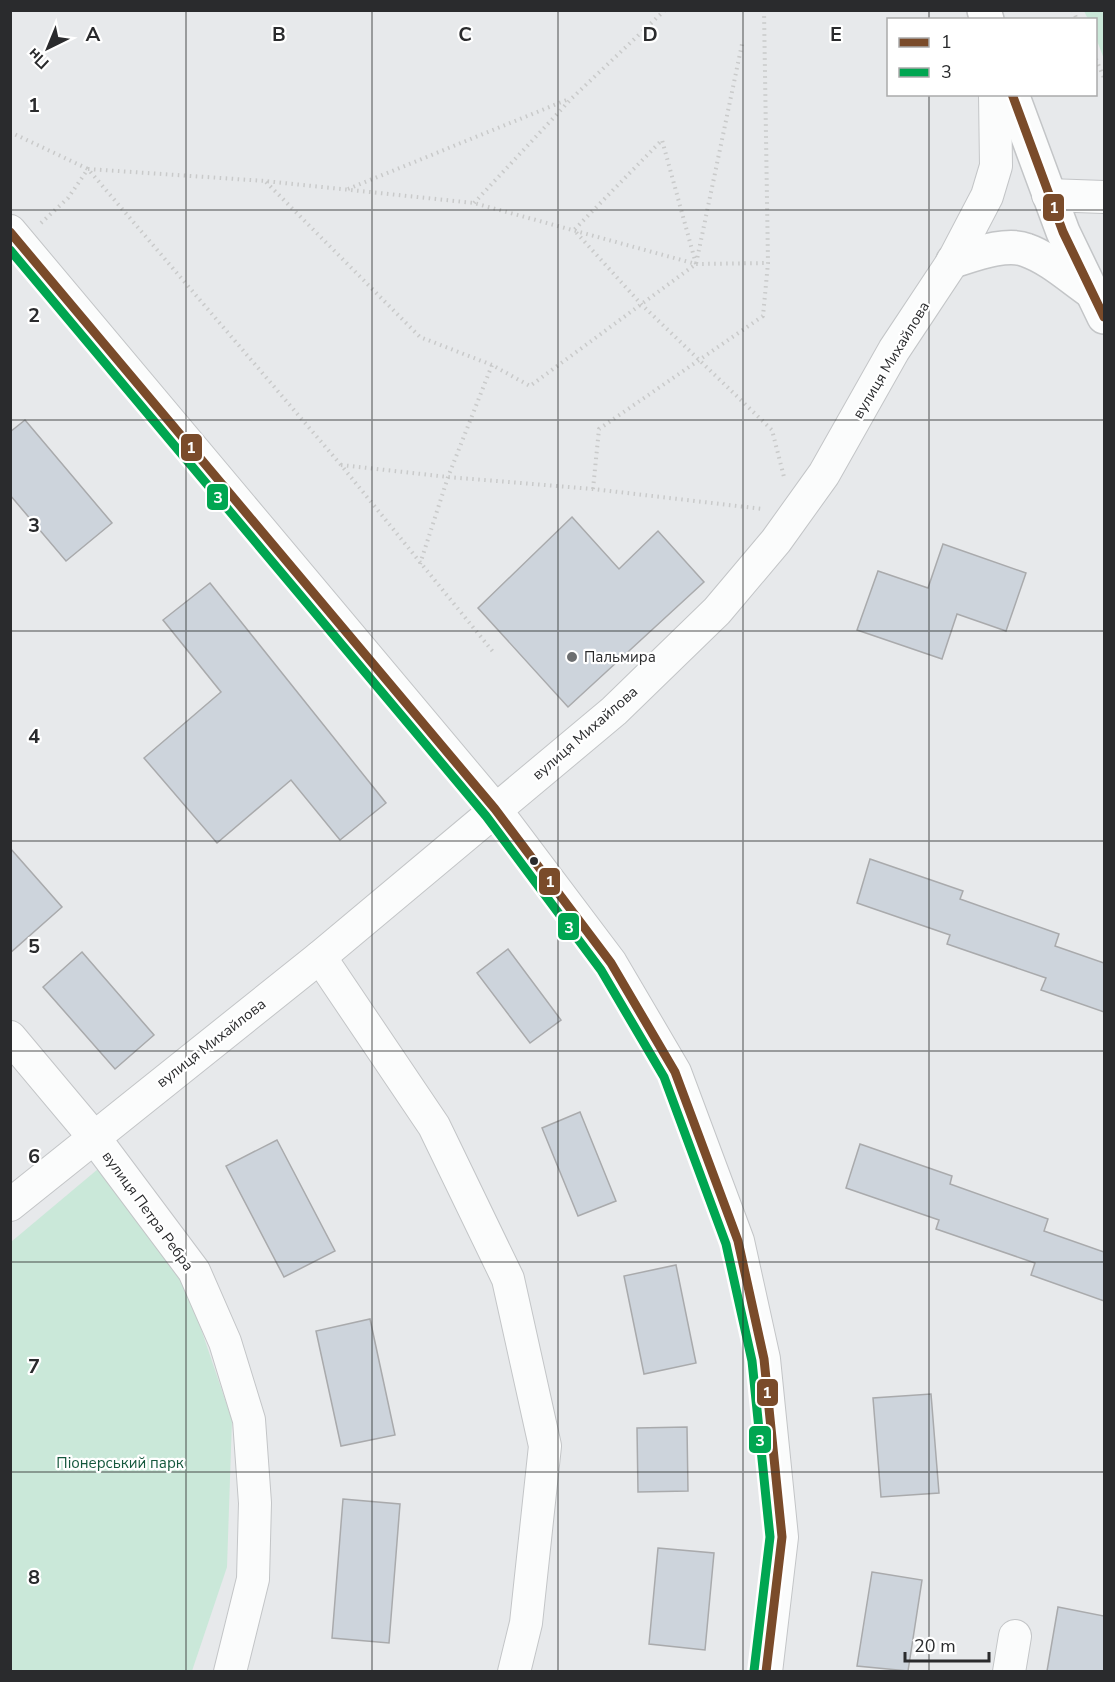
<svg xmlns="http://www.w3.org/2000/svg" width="1115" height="1682" viewBox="0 0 1115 1682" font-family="'Nunito Sans',sans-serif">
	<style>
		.green { fill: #cae8d9 }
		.building { fill: #cdd4dc; stroke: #a9aaac; stroke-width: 1.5 }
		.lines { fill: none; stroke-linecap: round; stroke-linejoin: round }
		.minor-casing { stroke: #c3c5c7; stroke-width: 34 }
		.major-casing { stroke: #c3c5c7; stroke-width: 36 }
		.path { stroke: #c9caca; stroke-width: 4; stroke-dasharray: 1.5 4.5; stroke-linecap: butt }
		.minor { stroke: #fbfcfc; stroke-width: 32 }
		.major { stroke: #fbfcfc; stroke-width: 33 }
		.bus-1-casing { stroke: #fff; stroke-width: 14 }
		.bus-2-casing { stroke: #fff; stroke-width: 14 }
		.bus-1 { stroke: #7a4b2a; stroke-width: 9 }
		.bus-2 { stroke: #00a651; stroke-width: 9 }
		.grid { fill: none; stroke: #2a2b2d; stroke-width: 1.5; stroke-opacity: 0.55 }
		.poi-dot { fill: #6c6e70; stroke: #fff; stroke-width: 2 }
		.bus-dot { fill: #2a2b2d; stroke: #fff; stroke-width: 2 }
		.labels { text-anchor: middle; stroke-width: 4.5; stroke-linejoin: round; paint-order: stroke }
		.street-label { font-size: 15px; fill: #2a2b2d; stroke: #fff }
		.poi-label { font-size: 15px; fill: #2a2b2d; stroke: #fff; text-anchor: start }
		.park-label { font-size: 15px; fill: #15583d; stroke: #fff }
		.grid-label { font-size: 20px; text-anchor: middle; font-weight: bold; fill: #2a2b2d; stroke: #fff; stroke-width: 4.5; stroke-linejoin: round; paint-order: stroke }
		.line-badge { stroke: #fff; stroke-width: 2 }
		.badge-label { font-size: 16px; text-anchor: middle; font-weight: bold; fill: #fff }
	</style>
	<rect width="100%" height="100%" fill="#e7e9eb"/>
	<!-- green -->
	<g class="green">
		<polygon points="1084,11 1104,11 1104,59 1096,38 1096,20 1088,19"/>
		<polygon points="104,1164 180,1267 232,1420 227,1567 192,1671 11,1672 11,1242"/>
	</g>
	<!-- building -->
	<g class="building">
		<polygon points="25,420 112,523 66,561 10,495 10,432"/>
		<polygon points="572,517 619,569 658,531 704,582 568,707 478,608"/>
		<polygon points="943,544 1026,573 1006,631 957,614 942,659 857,630 878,571 928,588"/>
		<polygon points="210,583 386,803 340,840 291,780 217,843 144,758 221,692 163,620"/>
		<polygon points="10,848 62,907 10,953"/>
		<polygon points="870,859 963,891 960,899 1059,934 1055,946 1104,963 1104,1012 1041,990 1046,978 947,944 950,935 857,903"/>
		<polygon points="508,949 561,1020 530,1043 477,973"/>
		<polygon points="82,952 154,1035 115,1069 43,987"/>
		<polygon points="580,1112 616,1201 578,1216 542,1128"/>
		<polygon points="277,1140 335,1251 284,1277 226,1166"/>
		<polygon points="860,1144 952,1176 950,1184 1048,1219 1044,1231 1104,1252 1104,1301 1031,1275 1035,1263 936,1229 939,1220 846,1188"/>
		<polygon points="676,1265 696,1363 644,1374 624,1276"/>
		<polygon points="370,1319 395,1435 341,1446 316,1331"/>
		<polygon points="931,1394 939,1493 881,1497 873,1398"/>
		<polygon points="687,1427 688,1491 638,1492 637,1428"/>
		<polygon points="343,1499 400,1504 389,1643 332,1638"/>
		<polygon points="658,1548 714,1553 705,1650 649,1644"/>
		<polygon points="872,1572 922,1580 908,1671 857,1666"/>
		<polygon points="1058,1607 1104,1616 1104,1671 1047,1671"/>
	</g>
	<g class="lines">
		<!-- minor casing -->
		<g class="minor-casing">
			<g id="minor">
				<polyline points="1048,195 1104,197"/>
				<polyline points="10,231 495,809 611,963 675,1072 738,1241 764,1359 782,1537 766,1672"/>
				<polyline points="320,957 434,1126 508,1279 545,1446 526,1623 514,1672"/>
				<polyline points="10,1037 93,1136 194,1271 225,1342 249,1420 255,1503 253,1579 230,1672"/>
				<polyline points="10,1205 320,957 614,711 717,611 776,541 824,474 894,350 953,261 987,196 996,166 995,94"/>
				<polyline points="1009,1672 1015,1636"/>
			</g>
		</g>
		<!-- major casing -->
		<g class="major-casing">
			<g id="major">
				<polyline points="984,10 987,20"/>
				<polyline points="1012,94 1063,232 1104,317"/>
				<path d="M953,261C973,255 1006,242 1026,250C1049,258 1070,277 1090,291"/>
			</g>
		</g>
		<!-- path -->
		<g class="path">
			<polyline points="1073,10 1077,20"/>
			<polyline points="1096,59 1104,78"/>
			<polyline points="10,132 88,169 341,465 494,653"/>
			<polyline points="266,182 420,337 492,365 530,386 696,264 742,44"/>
			<polyline points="348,189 569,99"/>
			<polyline points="474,203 572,98 665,10"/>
			<polyline points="41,223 68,198 88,169 265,181 474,203 696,264 768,263"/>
			<polyline points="696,264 662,140 574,230 641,304 772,430 784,477"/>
			<polyline points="341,465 448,477 593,489 763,509"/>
			<polyline points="593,489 599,429 763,316 768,263 764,10"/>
			<polyline points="420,564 448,477 492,365"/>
		</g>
		<!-- minor -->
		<use href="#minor" class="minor"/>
		<!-- major -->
		<use href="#major" class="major"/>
		<!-- bus-1 casing -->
		<g class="bus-1-casing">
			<g id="bus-1">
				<polyline points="1012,94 1063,232 1104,317"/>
				<polyline points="10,232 495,809 611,963 675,1072 738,1241 764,1359 782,1537 766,1672"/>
			</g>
		</g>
		<!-- bus-2 casing -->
		<g class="bus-2-casing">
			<polyline id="bus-2" points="10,250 486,816 601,970 664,1077 726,1244 752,1361 770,1537 754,1671"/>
		</g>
		<!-- bus-1 -->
		<use href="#bus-1" class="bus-1"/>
		<!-- bus-2 -->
		<use href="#bus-2" class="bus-2"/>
	</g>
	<!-- grid -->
	<path class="grid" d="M186,10V1672M372,10V1672M558,10V1672M743,10V1672M929,10V20M929,94V1672M10,210H1104M10,420H1104M10,631H1104M10,841H1104M10,1051H1104M10,1262H1104M10,1472H1104"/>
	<!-- markers -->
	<circle class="poi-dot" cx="572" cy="657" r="6"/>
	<circle class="bus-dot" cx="534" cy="861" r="5"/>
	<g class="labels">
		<!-- street labels -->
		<g class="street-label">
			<text transform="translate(891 360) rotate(-59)" y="5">вулиця Михайлова</text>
			<text transform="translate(585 733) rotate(-41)" y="5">вулиця Михайлова</text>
			<text transform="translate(211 1043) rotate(-38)" y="5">вулиця Михайлова</text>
			<text transform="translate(148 1211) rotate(54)" y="5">вулиця Петра Ребра</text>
		</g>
		<!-- poi labels -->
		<g class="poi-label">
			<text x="584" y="662">Пальмира</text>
		</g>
		<!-- park labels -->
		<g class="park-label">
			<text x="120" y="1468">Піонерський парк</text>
		</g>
	</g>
	<g class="grid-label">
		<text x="93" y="41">A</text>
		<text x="279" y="41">B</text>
		<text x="465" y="41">C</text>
		<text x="650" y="41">D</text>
		<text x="836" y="41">E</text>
		<text x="34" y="112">1</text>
		<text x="34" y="322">2</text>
		<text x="34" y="532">3</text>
		<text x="34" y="743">4</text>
		<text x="34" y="953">5</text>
		<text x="34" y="1163">6</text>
		<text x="34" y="1373">7</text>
		<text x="34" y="1584">8</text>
	</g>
	<g class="line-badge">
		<rect x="1042" y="193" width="23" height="29" rx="6" fill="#7a4b2a"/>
		<rect x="180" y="433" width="23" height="29" rx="6" fill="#7a4b2a"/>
		<rect x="206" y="483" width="23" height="28" rx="6" fill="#00a651"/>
		<rect x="538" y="867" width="23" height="29" rx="6" fill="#7a4b2a"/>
		<rect x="557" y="912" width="23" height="29" rx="6" fill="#00a651"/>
		<rect x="756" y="1378" width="23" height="29" rx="6" fill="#7a4b2a"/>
		<rect x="748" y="1425" width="24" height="29" rx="6" fill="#00a651"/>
	</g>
	<g class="badge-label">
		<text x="1054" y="213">1</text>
		<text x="191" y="453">1</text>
		<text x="218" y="503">3</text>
		<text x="550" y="887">1</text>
		<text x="569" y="933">3</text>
		<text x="767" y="1398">1</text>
		<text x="760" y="1446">3</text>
	</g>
	<!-- border -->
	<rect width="1115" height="1682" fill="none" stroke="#2a2b2d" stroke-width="24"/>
	<!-- legend -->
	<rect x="887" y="18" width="210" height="78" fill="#ffffff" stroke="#aaaaab" stroke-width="1.5"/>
	<rect x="899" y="38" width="30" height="9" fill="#7a4b2a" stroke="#aaaaab" stroke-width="1.5"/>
	<text x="941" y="48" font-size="18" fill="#2a2b2d">1</text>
	<rect x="899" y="68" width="30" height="9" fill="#00a651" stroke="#aaaaab" stroke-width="1.5"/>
	<text x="941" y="78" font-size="18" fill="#2a2b2d">3</text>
	<!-- north arrow -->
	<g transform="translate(48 48) rotate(223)" stroke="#ffffff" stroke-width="4.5" paint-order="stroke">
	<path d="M0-4.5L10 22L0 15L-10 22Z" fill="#2a2b2d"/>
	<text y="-9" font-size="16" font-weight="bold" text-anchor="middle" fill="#2a2b2d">Пн</text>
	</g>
	<!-- scale -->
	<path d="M905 1652v9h84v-9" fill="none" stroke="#2a2b2d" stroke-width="3"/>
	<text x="914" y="1652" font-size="18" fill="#2a2b2d" stroke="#ffffff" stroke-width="4.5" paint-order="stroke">20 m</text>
</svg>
